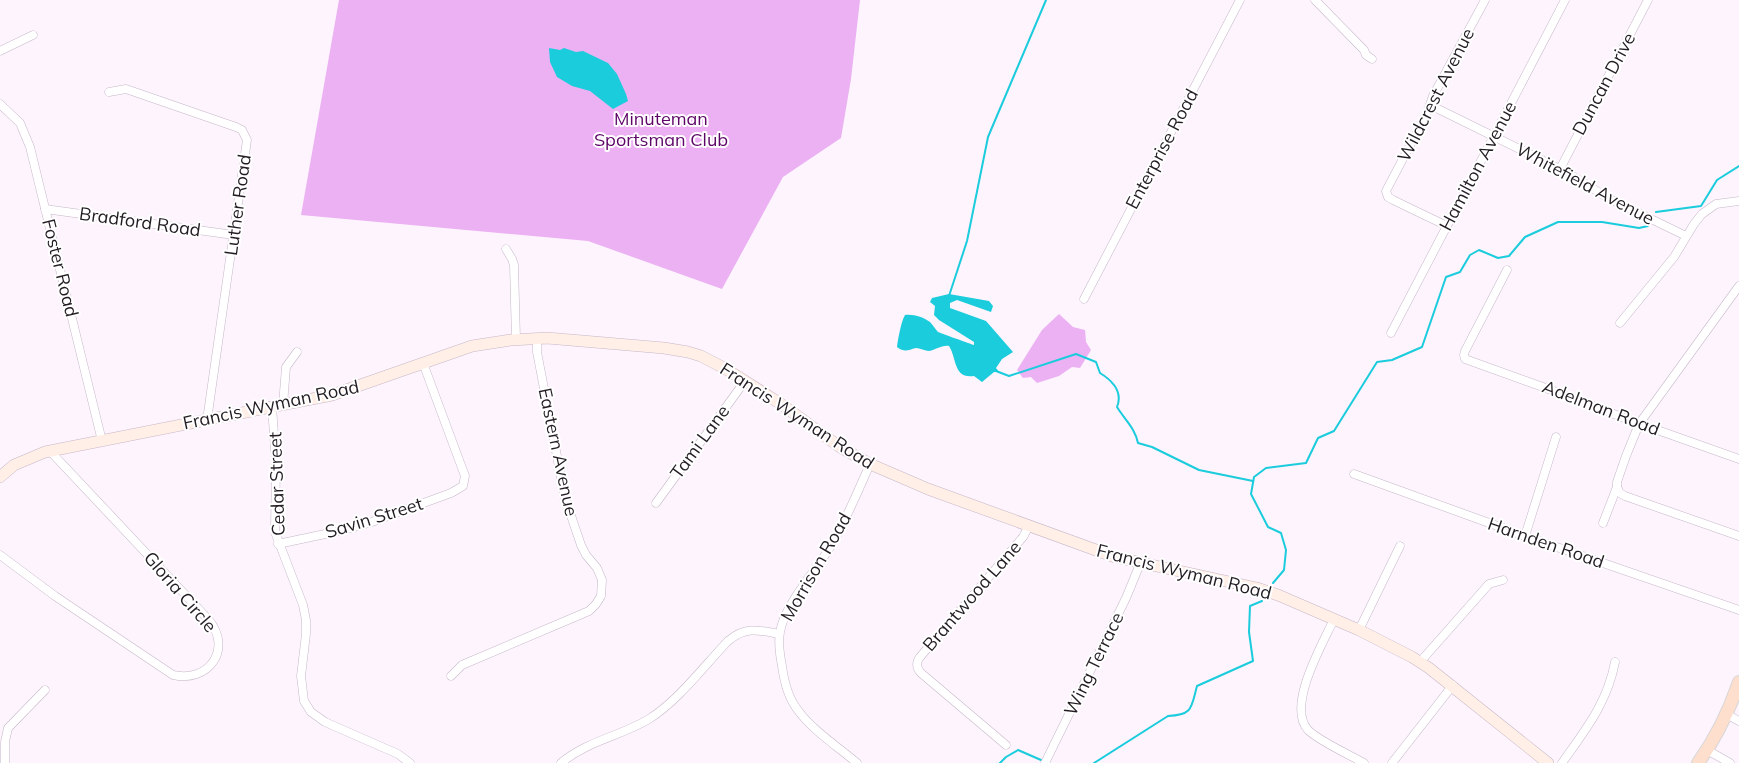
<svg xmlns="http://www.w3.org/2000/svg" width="1739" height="763" viewBox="0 0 1739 763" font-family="Mulish,sans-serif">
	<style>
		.green { fill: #ecb1f3 }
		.water { fill: #1accdc }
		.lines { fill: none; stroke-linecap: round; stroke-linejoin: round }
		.stream { stroke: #1accdc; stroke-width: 2 }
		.minor-casing { stroke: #c6b7c8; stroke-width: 9 }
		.secondary-casing { stroke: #c6b7c8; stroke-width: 12 }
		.primary-casing { stroke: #d7d6d7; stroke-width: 14 }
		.minor { stroke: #fff; stroke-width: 8 }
		.secondary { stroke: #ffefe6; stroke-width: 11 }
		.primary { stroke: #fedfcd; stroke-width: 12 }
		.labels { text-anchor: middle; stroke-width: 4; stroke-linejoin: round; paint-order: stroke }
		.street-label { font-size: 18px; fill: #231d23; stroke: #fff }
		.park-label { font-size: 18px; fill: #5e0568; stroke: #fff }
	</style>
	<rect width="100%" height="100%" fill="#fdf4fe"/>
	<!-- green -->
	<g class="green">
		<polygon points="339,0 860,0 851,79 841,138 783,177 722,289 588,241 301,215"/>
		<polygon points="1059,314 1073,327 1085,330 1086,342 1091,350 1080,368 1072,367 1059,376 1037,383 1031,377 1023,378 1017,370 1042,330"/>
	</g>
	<!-- water -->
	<g class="water">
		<polygon points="564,48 576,52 583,51 608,63 617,74 626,94 628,101 613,109 590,91 572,86 557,77 550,62 549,48 560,50"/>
		<path d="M949,294L989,301L993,306L991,312L957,300L950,303V308L986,321L1013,352L1002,359L996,368L999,372H994L982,382L974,376C953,379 957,358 949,346C941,345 936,350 929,351C925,351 920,348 916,348C908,350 905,353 897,347C898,339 901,322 905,315C914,314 923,317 930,322C933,325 935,329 938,332C940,333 971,344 974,345V342L939,320L934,315L935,306L930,302L932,298Z"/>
	</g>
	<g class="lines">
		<!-- stream -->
		<g class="stream">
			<polyline points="1656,212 1701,206 1717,180 1739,166"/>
			<polyline points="949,296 967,241 988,137 1046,0"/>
			<path d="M996,371L1009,376L1076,354L1096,362L1100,373C1113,381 1123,392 1117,407C1125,420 1135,428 1138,443L1152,447L1199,470L1253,481"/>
			<polyline points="1273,583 1284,570 1286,550 1281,533 1268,527 1251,494 1254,477 1266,468 1306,463 1318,438 1334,431 1377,362 1392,360 1422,347 1446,277 1460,272 1470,255 1479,250 1498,258 1509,256 1525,237 1558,222 1602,222 1639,228 1648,226"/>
			<polyline points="1000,763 1006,757 1018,750 1041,760"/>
			<path d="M1094,763L1168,716C1193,715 1191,708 1197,686L1253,661L1249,632L1250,606L1262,601"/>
		</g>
		<!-- minor casing -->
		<g class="minor-casing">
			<g id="minor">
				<polyline points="1315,0 1364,50 1366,55 1372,59"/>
				<polyline points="0,51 33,35"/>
				<polyline points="109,92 126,89 236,127 242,130 247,140 207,420"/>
				<polyline points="0,104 20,123 30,147 102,441"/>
				<polyline points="1430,105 1566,172 1610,199 1686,236"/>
				<polyline points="1560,169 1648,0"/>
				<polyline points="45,209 234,235"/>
				<polyline points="1447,226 1393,200 1388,197 1386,191 1427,113 1433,96 1485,0"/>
				<polyline points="506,249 512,259 514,265 516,339"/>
				<polyline points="1507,270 1465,351 1464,355 1465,359 1554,391 1632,421 1739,459"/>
				<polyline points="1084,299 1240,0"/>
				<polyline points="1620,323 1674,257 1694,224 1702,214 1716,204 1739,201"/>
				<polyline points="1391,333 1565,0"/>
				<polyline points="283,405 286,367 297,352"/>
				<polyline points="272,407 276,462 275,532 303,605 306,620 306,634 301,676 304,701 311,712 325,722 398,754 410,763"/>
				<polyline points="1354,474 1525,536 1739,610"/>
				<polyline points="1617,487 1620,493 1625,496 1739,536"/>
				<polyline points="656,503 745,381"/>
				<polyline points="1603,523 1617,487 1617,482 1626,456 1639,424 1739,286"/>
				<polyline points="1525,536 1556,437"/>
				<polyline points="278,544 344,530 369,523 451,493 463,486 465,476 423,363"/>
				<path d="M0,555L55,596L173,675C208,683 233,650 209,620L50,451"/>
				<path d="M1334,619C1323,643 1286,706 1308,730C1319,741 1350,755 1364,763"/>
				<polyline points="1359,630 1400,546"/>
				<polyline points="1420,662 1489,584 1503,580"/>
				<polyline points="451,676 462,665 589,611 596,604 601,596 602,580 597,568 586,555 581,545 565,498 537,352 537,338"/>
				<polyline points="1726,714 1739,721"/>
				<path d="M1006,745L921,673C916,668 916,662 920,657L1023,537L1029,526"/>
				<polyline points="1707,750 1730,763"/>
				<polyline points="5,763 5,742 8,728 45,690"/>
				<path d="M561,763C587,741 621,736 649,719C678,701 704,666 728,641C746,626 758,630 779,634"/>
				<path d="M857,763C838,747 811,729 797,709C788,697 784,681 782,666C780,656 778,643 780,632C785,603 817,570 832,544C847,518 858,491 870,464"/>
				<polyline points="1045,763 1126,598 1140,564"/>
				<polyline points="1392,763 1453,685"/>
				<path d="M1562,763C1585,730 1607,704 1615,662"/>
			</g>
		</g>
		<!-- secondary casing -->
		<g class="secondary-casing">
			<polyline id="secondary" points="0,477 14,465 45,452 332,395 472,346 511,340 547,338 664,348 688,352 701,356 726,369 781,404 840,447 870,464 928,489 1115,557 1257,588 1278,595 1359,630 1412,657 1429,668 1548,763"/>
		</g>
		<!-- primary casing -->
		<g class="primary-casing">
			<path id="primary" d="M1698,763C1716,738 1729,711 1739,682"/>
		</g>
		<!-- minor -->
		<use href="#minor" class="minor"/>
		<!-- secondary -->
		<use href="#secondary" class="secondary"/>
		<!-- primary -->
		<use href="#primary" class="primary"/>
	</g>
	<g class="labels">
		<!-- street labels -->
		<g class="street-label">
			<text transform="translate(1604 84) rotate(-62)" y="6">Duncan Drive</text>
			<text transform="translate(1436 95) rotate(-63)" y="6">Wildcrest Avenue</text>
			<text transform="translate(1162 149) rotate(-62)" y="6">Enterprise Road</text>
			<text transform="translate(1478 166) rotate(-62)" y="6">Hamilton Avenue</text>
			<text transform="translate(1585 184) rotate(28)" y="6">Whitefield Avenue</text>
			<text transform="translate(238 205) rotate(-82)" y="6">Luther Road</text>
			<text transform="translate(140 222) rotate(8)" y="6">Bradford Road</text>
			<text transform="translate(60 268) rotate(76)" y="6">Foster Road</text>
			<text transform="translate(271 405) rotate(-12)" y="6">Francis Wyman Road</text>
			<text transform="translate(1601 408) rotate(21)" y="6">Adelman Road</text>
			<text transform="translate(797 416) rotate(33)" y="6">Francis Wyman Road</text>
			<text transform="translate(700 442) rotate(-54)" y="6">Tami Lane</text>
			<text transform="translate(558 452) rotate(78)" y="6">Eastern Avenue</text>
			<text transform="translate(277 484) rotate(-92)" y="6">Cedar Street</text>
			<text transform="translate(374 518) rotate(-17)" y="6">Savin Street</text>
			<text transform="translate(1546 543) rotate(19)" y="6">Harnden Road</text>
			<text transform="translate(816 567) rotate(-60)" y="6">Morrison Road</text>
			<text transform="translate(1184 572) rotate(14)" y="6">Francis Wyman Road</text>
			<text transform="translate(180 592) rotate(49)" y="6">Gloria Circle</text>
			<text transform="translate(972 596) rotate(-49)" y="6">Brantwood Lane</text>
			<text transform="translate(1094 664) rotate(-64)" y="6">Wing Terrace</text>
		</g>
		<!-- park labels -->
		<g class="park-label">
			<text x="661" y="125">Minuteman<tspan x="661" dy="21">Sportsman Club</tspan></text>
		</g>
	</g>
</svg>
